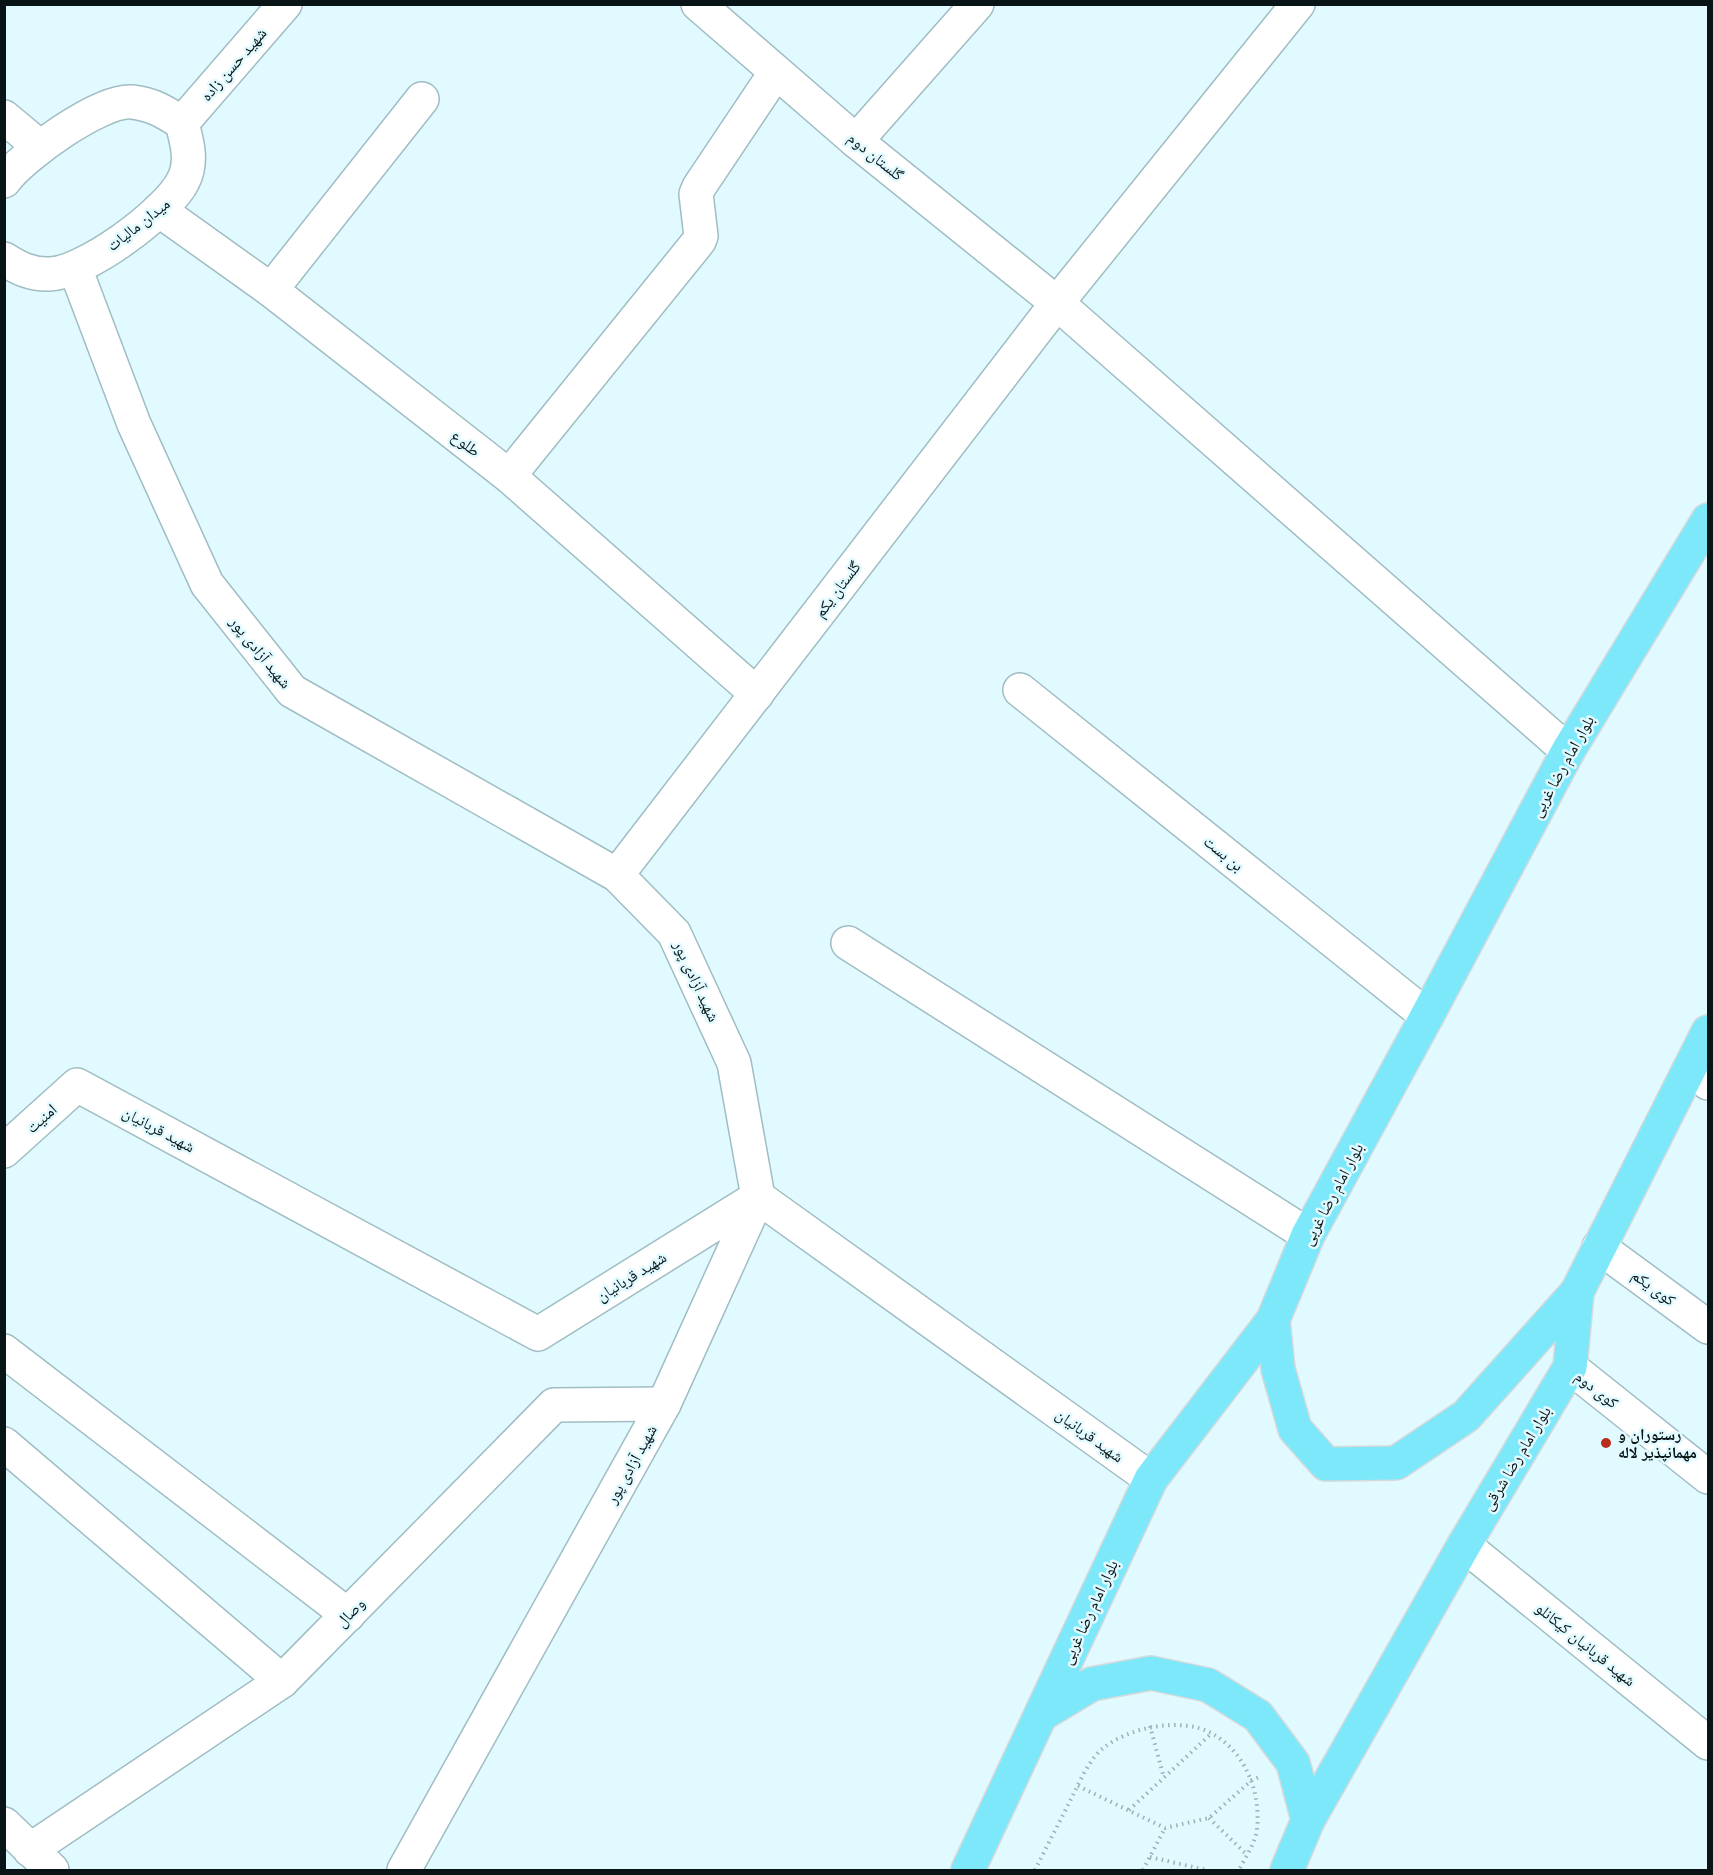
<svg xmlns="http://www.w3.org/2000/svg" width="1713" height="1875" viewBox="0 0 1713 1875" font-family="'PT Serif','Noto Naskh Arabic',serif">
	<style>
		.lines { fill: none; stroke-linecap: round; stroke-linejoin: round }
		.minor-casing { stroke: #9fbdc3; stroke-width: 36 }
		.highway-casing { stroke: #d8d9da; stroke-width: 36 }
		.path { stroke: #9db1b5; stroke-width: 4; stroke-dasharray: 1.5 4.5; stroke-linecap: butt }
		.minor { stroke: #fff; stroke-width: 33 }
		.highway { stroke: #7ee8fb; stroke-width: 33 }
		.poi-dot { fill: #b92c1b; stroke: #e1faff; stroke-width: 2 }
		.labels { text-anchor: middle; stroke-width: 5; stroke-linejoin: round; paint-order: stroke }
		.street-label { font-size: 16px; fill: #091416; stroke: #e1faff }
		.poi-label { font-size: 16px; font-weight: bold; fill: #091416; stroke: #e1faff; text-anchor: start }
	</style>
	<rect width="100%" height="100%" fill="#e1faff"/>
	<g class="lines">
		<!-- minor casing -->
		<g class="minor-casing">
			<g id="minor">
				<polyline points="698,4 856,141 1057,303 1568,751"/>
				<polyline points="4,117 40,147"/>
				<polyline points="182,123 285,4"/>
				<polyline points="856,141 977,4"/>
				<path d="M4,181C22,156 101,99 132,102C152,104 165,112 182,123C187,142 193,162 183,181C168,212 82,276 47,274C30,274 18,268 4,259"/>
				<polyline points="159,210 271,290 509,476 757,694"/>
				<polyline points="75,268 134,424 207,584 292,691 617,875 674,933 734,1063 758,1197 664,1404 404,1870"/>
				<polyline points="271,290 422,99"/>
				<polyline points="509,476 699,241 701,236 696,194 699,187 776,72"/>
				<polyline points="1020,690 1427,1016"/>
				<polyline points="617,875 1057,303 1298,4"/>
				<polyline points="848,943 1308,1235"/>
				<polyline points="1690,1069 1708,1083"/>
				<polyline points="4,1151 77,1085 538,1334 758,1197 1151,1479"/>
				<polyline points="1599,1247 1708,1327"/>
				<polyline points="4,1351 348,1615"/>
				<polyline points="1570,1367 1708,1477"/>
				<polyline points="4,1444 282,1681"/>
				<polyline points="1464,1545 1708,1743"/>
				<polyline points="4,1824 52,1870"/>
				<polyline points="30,1850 282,1681 554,1405 664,1404"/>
			</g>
		</g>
		<!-- highway casing -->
		<g class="highway-casing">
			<g id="highway">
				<polyline points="1273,1320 1278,1369 1295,1429 1326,1464 1396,1463 1466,1416 1577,1292"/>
				<polyline points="1042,1714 1092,1684 1151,1673 1208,1685 1258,1716 1293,1763 1308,1820"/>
				<polyline points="968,1870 1151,1479 1273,1320 1308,1235 1427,1016 1568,751 1708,520"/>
				<polyline points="1287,1870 1308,1820 1464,1545 1570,1367 1577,1292 1708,1032"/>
			</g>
		</g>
		<!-- path -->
		<g class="path">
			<polyline points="1150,1726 1164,1778"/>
			<polyline points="1078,1786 1165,1828 1209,1818 1252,1780 1262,1776"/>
			<polyline points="1129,1810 1212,1733"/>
			<polyline points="1209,1818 1246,1854"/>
			<polyline points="1150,1857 1206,1870"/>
			<path d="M1035,1870C1047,1846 1060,1821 1072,1797C1080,1781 1088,1762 1101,1750C1127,1727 1182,1716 1213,1734C1246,1753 1261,1793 1257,1829C1256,1842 1245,1858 1239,1870"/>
			<polyline points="1143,1870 1165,1828"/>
		</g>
		<!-- minor -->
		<use href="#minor" class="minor"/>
		<!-- highway -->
		<use href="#highway" class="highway"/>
	</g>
	<!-- markers -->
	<circle class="poi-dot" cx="1606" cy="1443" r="6"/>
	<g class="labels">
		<!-- street labels -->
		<g class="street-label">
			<text transform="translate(233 64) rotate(-49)" y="6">شهید حسن زاده</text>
			<text transform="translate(876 156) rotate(39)" y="6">گلستان دوم</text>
			<text transform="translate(138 224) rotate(-38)" y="6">میدان مالیات</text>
			<text transform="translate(466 443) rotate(38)" y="6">طلوع</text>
			<text transform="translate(837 589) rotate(-53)" y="6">گلستان یکم</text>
			<text transform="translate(261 652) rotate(51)" y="6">شهید آزادی پور</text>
			<text transform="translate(1562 766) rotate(-61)" y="6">بلوار امام رضا غربی</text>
			<text transform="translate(1224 853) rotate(39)" y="6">بن بست</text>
			<text transform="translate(697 981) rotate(65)" y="6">شهید آزادی پور</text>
			<text transform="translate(41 1118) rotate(-42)" y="6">امنیت</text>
			<text transform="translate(159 1129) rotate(28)" y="6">شهید قربانیان</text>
			<text transform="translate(1332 1194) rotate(-62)" y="6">بلوار امام رضا غربی</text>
			<text transform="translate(631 1276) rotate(-32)" y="6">شهید قربانیان</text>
			<text transform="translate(1654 1287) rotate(36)" y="6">کوی یکم</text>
			<text transform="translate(1597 1389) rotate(38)" y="6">کوی دوم</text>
			<text transform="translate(1090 1435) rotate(36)" y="6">شهید قربانیان</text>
			<text transform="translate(1516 1458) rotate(-59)" y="6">بلوار امام رضا شرقی</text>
			<text transform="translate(631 1464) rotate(-61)" y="6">شهید آزادی پور</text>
			<text transform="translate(350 1612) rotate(-45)" y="6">وصال</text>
			<text transform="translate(1089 1612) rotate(-65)" y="6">بلوار امام رضا غربی</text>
			<text transform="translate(1586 1644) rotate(39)" y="6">شهید قربانیان کیکانلو</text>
		</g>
		<!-- poi labels -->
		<g class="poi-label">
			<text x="1618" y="1440">رستوران و<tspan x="1618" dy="18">مهمانپذیر لاله</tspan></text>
		</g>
	</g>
	<!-- border -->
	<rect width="1713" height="1875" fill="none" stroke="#091416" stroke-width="12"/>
</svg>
